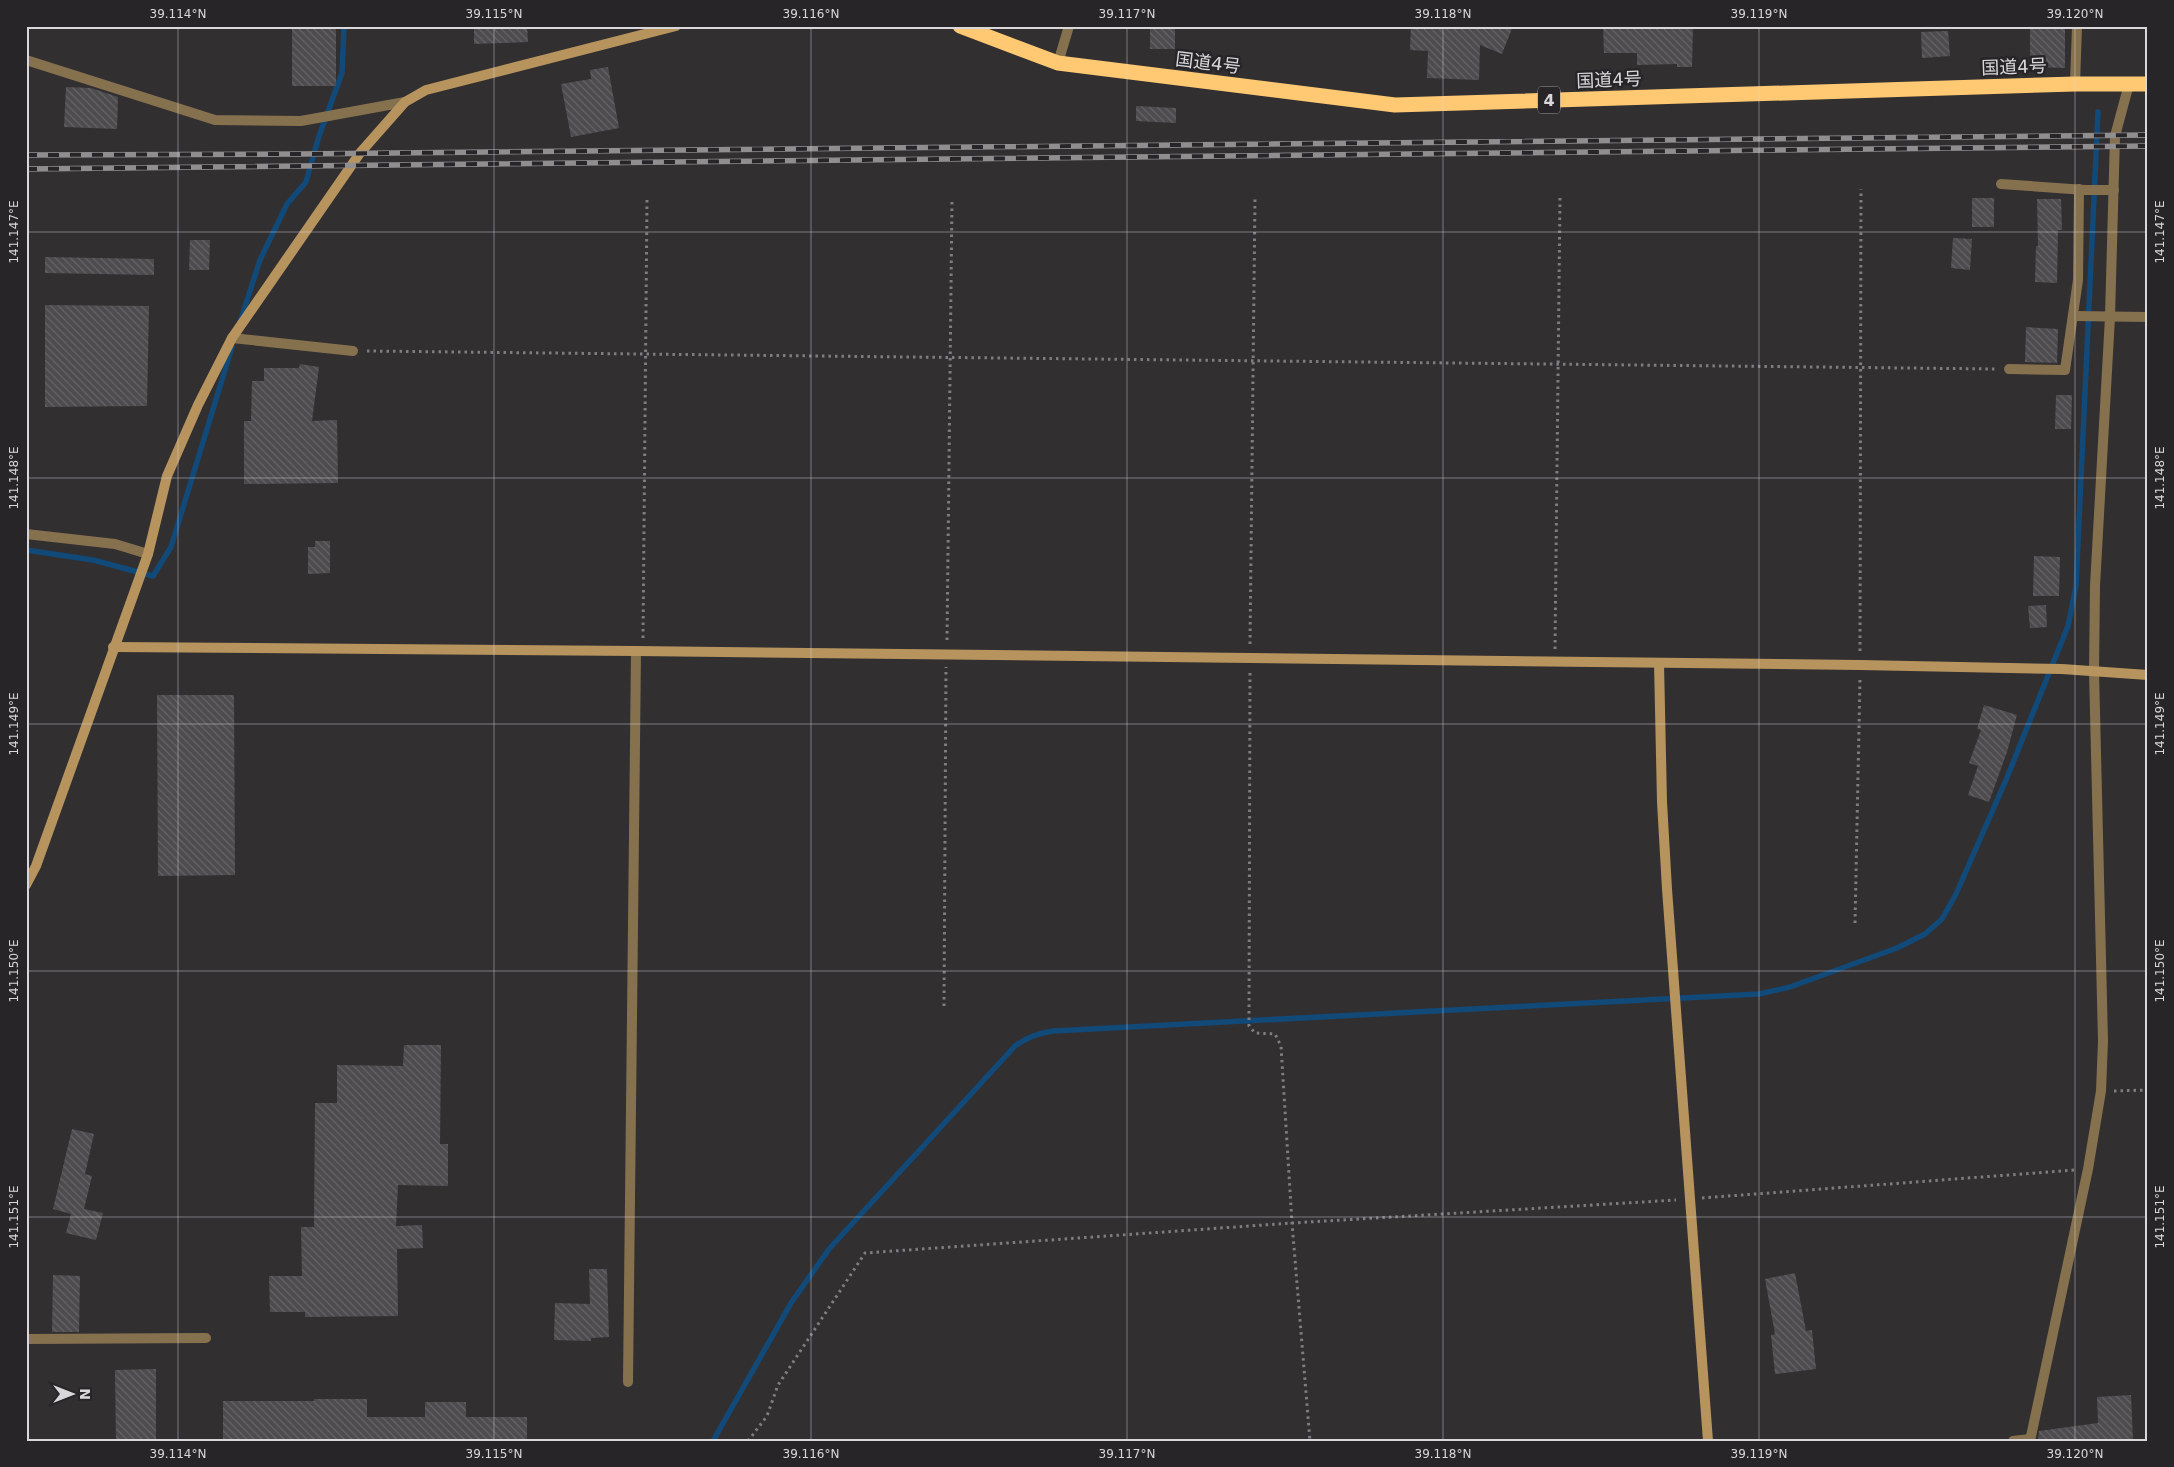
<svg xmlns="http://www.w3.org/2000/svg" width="2174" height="1467" viewBox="0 0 2174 1467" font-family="'DejaVu Sans','Noto Sans JP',sans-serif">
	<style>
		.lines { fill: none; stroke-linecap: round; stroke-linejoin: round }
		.stream { stroke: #114978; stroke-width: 5.5 }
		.building { fill: url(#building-back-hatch) }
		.path { stroke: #7f7d7f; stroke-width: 3; stroke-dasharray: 2.5 4; stroke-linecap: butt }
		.street { stroke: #86714f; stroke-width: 10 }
		.secondary { stroke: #b7945e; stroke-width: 10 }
		.highway { stroke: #fec972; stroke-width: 15 }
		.rail-casing { stroke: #918e90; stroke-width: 5.5 }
		.rail { stroke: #282528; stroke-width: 4; stroke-dasharray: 11; stroke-linecap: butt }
		.ticks { fill: none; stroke: #d9d7d9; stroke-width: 1; stroke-opacity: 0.45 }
		.labels { text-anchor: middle; stroke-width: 5; stroke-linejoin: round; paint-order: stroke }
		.shield { fill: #282528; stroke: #a4a2a4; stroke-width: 1 }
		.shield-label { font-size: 16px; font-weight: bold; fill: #d9d7d9 }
		.street-label { font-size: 18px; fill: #d9d7d9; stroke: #282528 }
		.neatline { fill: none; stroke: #d9d7d9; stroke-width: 2 }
		.ticks-label { font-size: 12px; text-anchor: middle; fill: #d9d7d9 }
	</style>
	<defs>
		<pattern id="building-back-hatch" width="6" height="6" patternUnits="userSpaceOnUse" patternTransform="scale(1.25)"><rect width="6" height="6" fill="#4e4b4e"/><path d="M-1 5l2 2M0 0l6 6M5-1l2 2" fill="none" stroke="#676467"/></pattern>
	</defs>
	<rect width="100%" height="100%" fill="#322f31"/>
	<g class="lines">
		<!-- stream -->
		<g class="stream">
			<polyline points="240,322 260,260 287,204 306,182 319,136 342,73 344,26"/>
			<polyline points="26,550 93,560 153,576 171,547 232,347"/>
			<path d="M713,1441L791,1303L829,1249L1015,1046C1027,1037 1038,1033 1053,1031L1759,994L1790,987L1897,948L1925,934L1942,919L1956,894L2006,780L2068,626L2076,586L2098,112"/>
		</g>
	</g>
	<!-- building -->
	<g class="building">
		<rect x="292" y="26" width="44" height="60"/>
		<polygon points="474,26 527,26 528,42 474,44"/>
		<rect x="1150" y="26" width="25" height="23"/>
		<polygon points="1411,26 1513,26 1502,54 1480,45 1479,80 1427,78 1428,51 1410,50"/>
		<polygon points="1603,26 1693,26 1692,67 1677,67 1677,64 1637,65 1637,53 1604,53"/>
		<polygon points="2030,26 2065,26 2065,68 2030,67"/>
		<polygon points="1948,31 1950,56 1922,58 1921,32"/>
		<polygon points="608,67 619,128 571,137 561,84 591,79 590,70"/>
		<polygon points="66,87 91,88 118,97 117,129 64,127"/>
		<polygon points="1136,106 1176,108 1176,123 1136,121"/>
		<rect x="1972" y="198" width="22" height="29"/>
		<polygon points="2037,199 2061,199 2062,230 2058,230 2057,283 2035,282 2036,246 2038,246"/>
		<polygon points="1953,238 1972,239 1970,270 1951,268"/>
		<polygon points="190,240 210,240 209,270 189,270"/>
		<polygon points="45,257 154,259 154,275 45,273"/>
		<polygon points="45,305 149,306 147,406 45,407"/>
		<polygon points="2026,327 2058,329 2057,363 2025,362"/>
		<polygon points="300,364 319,367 312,421 337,420 338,483 244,484 244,421 251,421 252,381 264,381 264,368 299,368"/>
		<polygon points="2056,395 2072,395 2071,429 2055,429"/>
		<polygon points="315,541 330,541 330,573 308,574 308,547 315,547"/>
		<polygon points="2034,556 2060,557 2059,596 2033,596"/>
		<polygon points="2046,605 2047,627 2030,628 2028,606"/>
		<polygon points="157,695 234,695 235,875 158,876"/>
		<polygon points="1984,705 2017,715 2007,752 1989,802 1968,795 1978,766 1969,763 1981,730 1977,729"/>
		<polygon points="404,1045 441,1045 440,1144 448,1144 448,1186 398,1185 396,1226 422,1225 423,1248 397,1249 398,1316 305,1317 305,1312 270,1312 269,1276 302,1276 301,1227 314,1227 315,1103 337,1103 337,1065 403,1066"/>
		<polygon points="72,1129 94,1134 85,1174 92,1176 84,1209 103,1213 96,1240 66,1233 71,1214 53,1209"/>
		<polygon points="589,1269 607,1269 609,1337 591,1338 591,1341 554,1340 555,1303 590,1304"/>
		<polygon points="1795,1273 1806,1331 1812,1330 1816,1369 1775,1374 1771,1335 1775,1334 1765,1279"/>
		<polygon points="53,1275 80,1276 79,1332 52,1332"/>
		<polygon points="156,1369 156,1441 116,1441 115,1370"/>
		<polygon points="2131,1395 2133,1441 2038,1441 2039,1431 2098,1423 2097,1397"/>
		<polygon points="314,1399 367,1399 367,1417 425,1417 425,1402 466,1402 466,1417 527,1417 527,1441 223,1441 223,1401 314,1401"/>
	</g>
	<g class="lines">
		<!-- path -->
		<g class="path">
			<polyline points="367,351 1996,369"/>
			<polyline points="643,638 647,199"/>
			<polyline points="947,640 952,199"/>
			<polyline points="1250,644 1255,196"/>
			<polyline points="1555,649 1560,195"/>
			<polyline points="1860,651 1861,189"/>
			<polyline points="1250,673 1249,1026 1255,1033 1275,1034 1281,1046 1292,1223 1310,1441"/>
			<polyline points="1855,923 1860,679"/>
			<polyline points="944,1006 946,667"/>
			<polyline points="2114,1091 2148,1090"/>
			<polyline points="1702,1198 2075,1170"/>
			<polyline points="748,1441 767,1416 778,1385 865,1253 1292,1223 1676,1200"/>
		</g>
		<!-- street -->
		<g class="street">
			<polyline points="26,60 215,120 301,121 405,102"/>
			<polyline points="1058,63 1069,26"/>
			<polyline points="2075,84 2077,26"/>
			<polyline points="2001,184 2085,190 2114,190"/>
			<polyline points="2074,316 2148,317"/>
			<polyline points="232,338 353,351"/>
			<polyline points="2009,369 2065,370 2078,280 2079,189"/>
			<polyline points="26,534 115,544 148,554"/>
			<polyline points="26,1339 206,1338"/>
			<polyline points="628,1382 636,651"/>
			<polyline points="2013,1441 2030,1439"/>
			<polyline points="2030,1441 2088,1169 2101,1091 2103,1041 2094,671 2095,586 2110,317 2115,136 2129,84"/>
		</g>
		<!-- secondary -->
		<g class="secondary">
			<polyline points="113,647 636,651 1860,665 2062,669 2148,675"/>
			<polyline points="1659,663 1662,802 1667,889 1708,1441"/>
			<polyline points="26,885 36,866 148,554 167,476 198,405 232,338 360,153 405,102 426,90 676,26"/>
		</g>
		<!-- highway -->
		<polyline class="highway" points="960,26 1058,63 1395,105 2075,84 2148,84"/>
		<!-- rail casing -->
		<g class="rail-casing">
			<g id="rail">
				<polyline points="26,155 300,154 2148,135"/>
				<polyline points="26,169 2148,146"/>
			</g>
		</g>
		<!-- rail -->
		<use href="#rail" class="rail"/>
	</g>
	<!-- ticks -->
	<path class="ticks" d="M178,26V1441M494,26V1441M811,26V1441M1127,26V1441M1443,26V1441M1759,26V1441M2075,26V1441M26,232H2148M26,478H2148M26,724H2148M26,971H2148M26,1217H2148"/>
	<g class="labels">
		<!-- shield labels -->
		<rect class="shield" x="1538" y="86.5" width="22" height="27" rx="4"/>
		<g class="shield-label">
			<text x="1549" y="106">4</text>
		</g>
		<!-- street labels -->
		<g class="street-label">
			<text transform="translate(1208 63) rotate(7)" y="6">国道4号</text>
			<text transform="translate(2014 67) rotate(-2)" y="6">国道4号</text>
			<text transform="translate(1609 80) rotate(-2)" y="6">国道4号</text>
		</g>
	</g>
	<!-- border -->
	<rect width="2174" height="1467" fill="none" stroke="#282528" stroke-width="55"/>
	<!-- north arrow -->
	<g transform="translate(72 1394) rotate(90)" stroke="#282528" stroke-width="4" paint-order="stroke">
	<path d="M0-4L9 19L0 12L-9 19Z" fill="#d9d7d9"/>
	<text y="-8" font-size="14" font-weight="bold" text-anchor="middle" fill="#d9d7d9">N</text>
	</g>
	<rect x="28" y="28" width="2118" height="1412" class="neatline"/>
	<g class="ticks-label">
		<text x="178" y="18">39.114°N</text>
		<text x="494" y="18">39.115°N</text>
		<text x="811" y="18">39.116°N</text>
		<text x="1127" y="18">39.117°N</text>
		<text x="1443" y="18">39.118°N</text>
		<text x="1759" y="18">39.119°N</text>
		<text x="2075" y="18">39.120°N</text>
		<text transform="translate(2160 232) rotate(-90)" y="4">141.147°E</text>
		<text transform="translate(14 232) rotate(-90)" y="4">141.147°E</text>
		<text transform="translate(2160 478) rotate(-90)" y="4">141.148°E</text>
		<text transform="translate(14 478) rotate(-90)" y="4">141.148°E</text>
		<text transform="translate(2160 724) rotate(-90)" y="4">141.149°E</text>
		<text transform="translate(14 724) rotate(-90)" y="4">141.149°E</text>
		<text transform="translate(14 971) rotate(-90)" y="4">141.150°E</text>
		<text transform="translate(2160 971) rotate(-90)" y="4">141.150°E</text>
		<text transform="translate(2160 1217) rotate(-90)" y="4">141.151°E</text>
		<text transform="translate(14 1217) rotate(-90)" y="4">141.151°E</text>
		<text x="178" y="1458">39.114°N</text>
		<text x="494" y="1458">39.115°N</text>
		<text x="811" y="1458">39.116°N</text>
		<text x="1127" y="1458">39.117°N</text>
		<text x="1443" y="1458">39.118°N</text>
		<text x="1759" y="1458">39.119°N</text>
		<text x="2075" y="1458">39.120°N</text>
	</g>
</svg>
